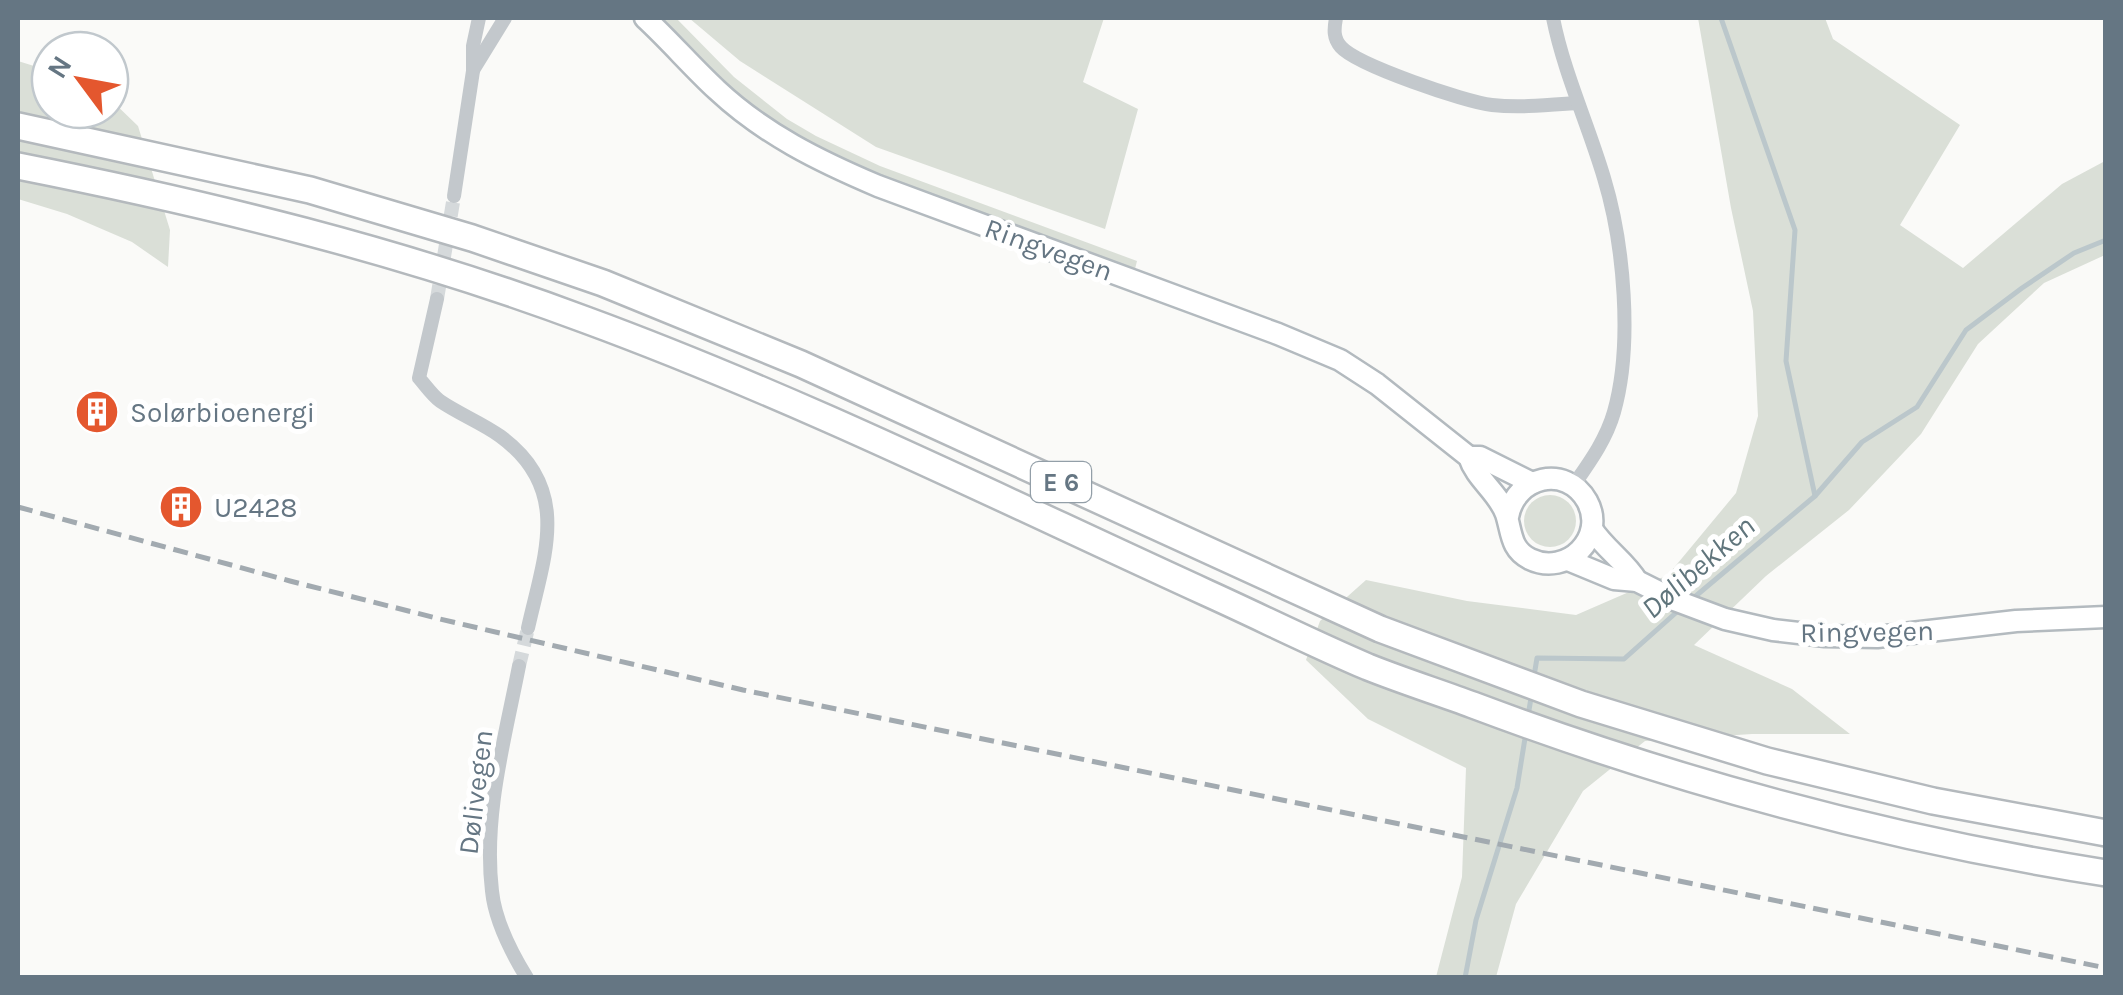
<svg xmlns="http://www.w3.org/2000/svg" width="2123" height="995" viewBox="0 0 2123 995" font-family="Karla,sans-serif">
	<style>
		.green { fill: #dadfd7 }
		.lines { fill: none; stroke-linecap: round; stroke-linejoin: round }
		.stream { stroke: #bbc7cb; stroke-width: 5 }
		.minor-tunnel { stroke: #d5d9db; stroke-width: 14; stroke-dasharray: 14 7; stroke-linecap: butt }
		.secondary-casing { stroke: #b3babf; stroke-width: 25 }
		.motorway-casing { stroke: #b4b9bd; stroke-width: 30 }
		.minor { stroke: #c3c8cc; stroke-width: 14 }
		.secondary { stroke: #fff; stroke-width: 20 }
		.motorway { stroke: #fff; stroke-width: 25 }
		.rail { stroke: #a2aab0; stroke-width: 5; stroke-dasharray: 15 8; stroke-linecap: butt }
		.labels { text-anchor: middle; stroke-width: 10; stroke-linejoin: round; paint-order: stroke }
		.shield { fill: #fff; stroke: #939fa8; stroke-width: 2.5 }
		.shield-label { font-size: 25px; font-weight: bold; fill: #657683 }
		.street-label { font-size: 28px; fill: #657683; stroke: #fff }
		.poi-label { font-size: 28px; fill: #657683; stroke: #fff; text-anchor: start }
		.water-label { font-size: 30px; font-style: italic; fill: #60757c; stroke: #fff }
	</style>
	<rect width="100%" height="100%" fill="#fafaf8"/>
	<!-- green -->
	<g class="green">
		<path d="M662,18H676L734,77L787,119L816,136L880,166L1137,261L1135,269C1072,246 1010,223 948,200C881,175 814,151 756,108C721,82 693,48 662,18Z"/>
		<polygon points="689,18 1104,18 1083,82 1138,109 1105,229 876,147 740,61"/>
		<polygon points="1698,18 1825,18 1833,39 1960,125 1900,225 1963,268 2062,184 2105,161 2105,255 2044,283 1978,344 1921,434 1849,510 1766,576 1694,645 1792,689 1850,734 1752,734 1645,741 1583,791 1516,904 1496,977 1436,977 1462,877 1466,768 1368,719 1306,660 1320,621 1366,580 1467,601 1576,615 1668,575 1736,493 1758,416 1753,311 1731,208"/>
		<polygon points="18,61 50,71 50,110 110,110 110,99 138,126 170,230 168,267 132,242 67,214 18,199"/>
		<circle cx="1550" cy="521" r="26"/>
	</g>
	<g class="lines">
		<!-- stream -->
		<g class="stream">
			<polyline points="1721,18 1795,230 1786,361 1815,496"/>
			<polyline points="1691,600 1815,496 1862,442 1917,407 1966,330 2022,288 2074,253 2106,240"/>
			<polyline points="1534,676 1537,658 1624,659 1679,610"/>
			<polyline points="1528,716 1532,692"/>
			<polyline points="1465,978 1476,920 1517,788 1526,732"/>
		</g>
		<!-- minor-tunnel -->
		<g class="minor-tunnel">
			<polyline points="437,299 454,196"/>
			<polyline points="519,666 528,628"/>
		</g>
		<!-- secondary casing -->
		<g class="secondary-casing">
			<g id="secondary">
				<path d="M645,18C670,41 692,67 717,90C764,134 819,161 878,186L1278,334L1340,360L1377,384L1469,457C1476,479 1498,492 1506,514C1512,532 1510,549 1530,559C1567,577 1607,537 1587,501C1566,464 1515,476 1508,517"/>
				<polyline points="1469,457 1480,457 1532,483"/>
				<path d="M1592,529C1605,549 1626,562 1637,581"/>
				<polyline points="1568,560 1614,579 1637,581 1677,601 1725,619 1773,630 1825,636 1877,637 2016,621 2106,617"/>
			</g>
		</g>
		<!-- motorway casing -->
		<g class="motorway-casing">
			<g id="motorway">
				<polyline points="18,126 310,190 472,238 603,283 801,364 1380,629 1581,704 1767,761 1933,801 2106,833"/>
				<path d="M18,166C210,204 402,251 586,320C798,398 1001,499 1207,593C1260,617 1314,644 1368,667C1403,681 1438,692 1473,705C1678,782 1889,839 2106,873"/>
			</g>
		</g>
		<!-- minor -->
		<g class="minor">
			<path d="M1336,18C1334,29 1333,38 1341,47C1357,65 1465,102 1492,105C1519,108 1549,105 1577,103"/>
			<path d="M1553,18C1564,73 1588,124 1604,178C1624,244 1633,345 1614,412C1606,440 1589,463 1573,486"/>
			<polyline points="473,70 505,18"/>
			<polyline points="454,196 473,71 473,46 479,18"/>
			<path d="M437,299L419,378C426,386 432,395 440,401C459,414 482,423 500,436C573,489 544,556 528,628"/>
			<path d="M519,666C505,738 483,816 492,891C495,921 511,952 527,978"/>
		</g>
		<!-- secondary -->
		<use href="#secondary" class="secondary"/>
		<!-- motorway -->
		<use href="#motorway" class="motorway"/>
		<!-- rail -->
		<polyline class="rail" points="18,507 290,581 440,619 743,690 2106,968"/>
	</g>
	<!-- icons -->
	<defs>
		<g id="building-disc" transform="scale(2.25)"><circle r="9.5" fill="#e4572e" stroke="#fff"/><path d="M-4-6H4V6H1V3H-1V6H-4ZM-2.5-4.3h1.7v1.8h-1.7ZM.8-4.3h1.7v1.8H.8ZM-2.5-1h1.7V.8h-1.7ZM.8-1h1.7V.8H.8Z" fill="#fff"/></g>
	</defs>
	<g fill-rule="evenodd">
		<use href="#building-disc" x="97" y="412"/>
		<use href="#building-disc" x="181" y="507"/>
	</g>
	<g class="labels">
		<!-- shield labels -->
		<rect class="shield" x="1031" y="462" width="60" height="40" rx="8"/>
		<g class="shield-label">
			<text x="1061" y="491">E 6</text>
		</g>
		<!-- street labels -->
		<g class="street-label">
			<text transform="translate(1049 249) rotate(20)" y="10">Ringvegen</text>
			<text transform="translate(1867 631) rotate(-1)" y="10">Ringvegen</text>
			<text transform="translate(475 792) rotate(-83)" y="10">Dølivegen</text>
		</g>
		<!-- poi labels -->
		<g class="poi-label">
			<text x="130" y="422">Solørbioenergi</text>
			<text x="214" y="517">U2428</text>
		</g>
		<!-- water labels -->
		<g class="water-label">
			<text transform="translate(1698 567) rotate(-41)" y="10">Dølibekken</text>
		</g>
	</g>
	<!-- border -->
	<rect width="2123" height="995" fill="none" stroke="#657683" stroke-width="40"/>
	<!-- north arrow -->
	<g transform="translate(80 80) rotate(302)"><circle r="48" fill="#ffffff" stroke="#c1c8cd" stroke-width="2.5"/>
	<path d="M0-8L18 38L0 25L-18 38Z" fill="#e4572e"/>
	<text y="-15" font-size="28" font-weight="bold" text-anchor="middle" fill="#657683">N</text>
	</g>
</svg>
